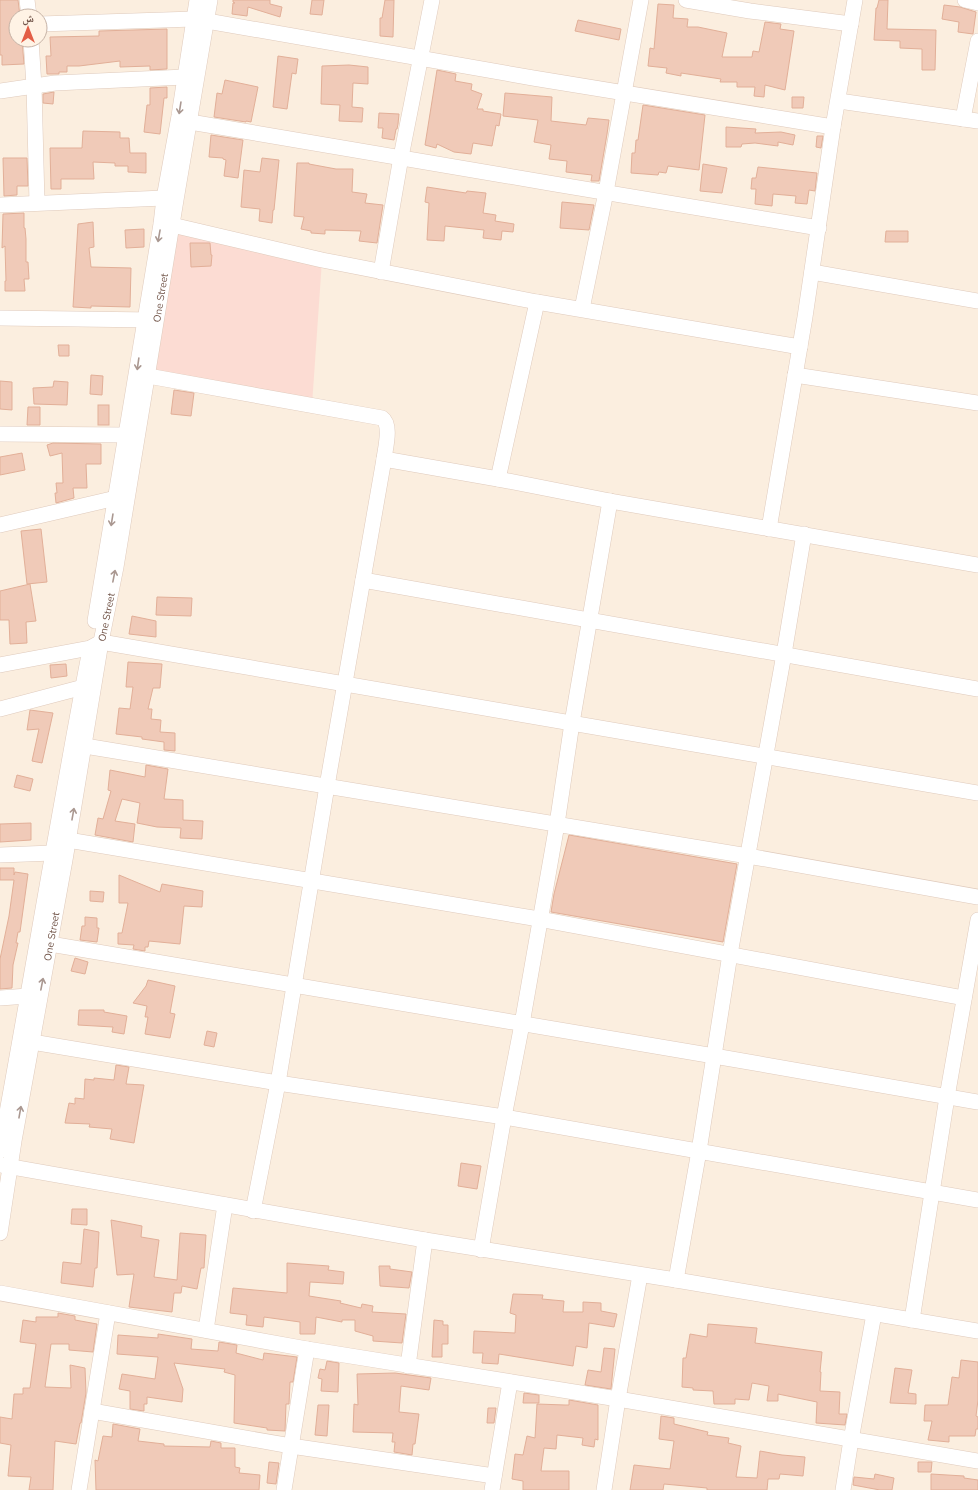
<svg xmlns="http://www.w3.org/2000/svg" width="978" height="1490" viewBox="0 0 978 1490" font-family="Mulish,'Noto Naskh Arabic',sans-serif">
	<style>
		.commercial { fill: #fcdcd3 }
		.building { fill: #f0cab8; stroke: #e2af98 }
		.lines { fill: none; stroke-linecap: round; stroke-linejoin: round }
		.minor-casing { stroke: #dfcabc; stroke-width: 16 }
		.minor { stroke: #fff; stroke-width: 15 }
		.oneway { stroke: #aa9891 }
		.labels { text-anchor: middle; stroke-width: 3; stroke-linejoin: round; paint-order: stroke }
		.street-label { font-size: 10px; fill: #715448; stroke: #fff3e5 }
	</style>
	<rect width="100%" height="100%" fill="#fbeedf"/>
	<!-- commercial -->
	<polygon class="commercial" points="170,227 322,260 312,405 146,376"/>
	<!-- building -->
	<g class="building">
		<polygon points="0,0 18,0 20,16 16,16 16,40 22,40 24,64 2,65 2,55 0,55"/>
		<polygon points="233,0 270,0 270,4 282,7 280,17 248,7 247,16 232,14 233,3 235,3 233,2"/>
		<polygon points="312,0 324,0 322,15 310,14"/>
		<polygon points="385,0 394,0 393,37 380,36 380,18 382,18"/>
		<polygon points="879,0 888,0 887,29 936,30 935,70 922,70 922,49 900,48 900,41 874,40 876,8 877,8"/>
		<polygon points="658,4 674,5 673,18 688,19 687,27 698,27 727,33 722,57 752,57 753,51 759,52 765,22 781,24 780,29 794,31 785,90 765,85 764,97 754,96 755,87 737,87 737,82 720,82 721,79 681,73 681,76 666,73 667,68 648,66 650,48 654,49"/>
		<polygon points="944,5 960,7 976,12 973,34 958,32 959,22 942,19"/>
		<polygon points="578,20 621,29 619,40 575,31"/>
		<polygon points="167,29 167,69 150,70 150,66 120,67 120,61 79,66 67,66 67,72 59,72 59,74 47,74 46,56 51,56 50,37 99,36 99,31"/>
		<polygon points="278,56 298,59 296,74 292,73 287,109 273,107"/>
		<polygon points="349,65 368,67 368,84 353,83 352,107 363,108 362,122 339,121 340,105 321,104 322,66"/>
		<polygon points="437,70 456,74 455,81 472,84 471,90 482,94 477,109 483,109 483,111 501,114 499,126 496,125 492,146 473,143 471,154 454,152 437,144 436,148 425,145"/>
		<polygon points="225,80 258,87 251,122 246,121 246,122 214,117 217,93 222,94"/>
		<polygon points="167,87 167,98 164,98 160,134 144,132 147,105 150,105 150,88"/>
		<polygon points="54,92 53,104 43,103 43,94"/>
		<polygon points="505,93 552,97 551,121 586,125 588,118 609,120 607,134 599,181 591,181 592,175 566,172 567,161 549,159 551,145 534,142 538,120 503,116"/>
		<polygon points="792,97 804,97 803,108 792,108"/>
		<polygon points="643,105 705,115 699,170 668,166 666,173 659,172 658,175 631,173 632,153 635,153 636,140 638,140"/>
		<polygon points="379,113 399,114 398,124 397,129 396,129 394,140 382,138 383,128 378,128"/>
		<polygon points="726,127 756,129 755,133 781,132 795,135 793,145 778,142 778,146 755,143 742,144 741,147 726,147"/>
		<polygon points="83,131 120,132 120,138 129,138 130,153 146,153 146,173 128,172 128,166 115,166 115,163 93,162 94,179 61,179 61,189 51,189 50,148 82,148"/>
		<polygon points="211,135 243,140 238,178 224,176 226,160 223,159 223,158 209,157"/>
		<polygon points="817,136 823,136 821,148 816,147"/>
		<polygon points="3,158 27,158 28,186 17,186 17,195 4,196"/>
		<polygon points="262,158 279,160 274,210 273,210 272,223 259,221 260,209 241,207 244,170 260,172"/>
		<polygon points="297,163 309,163 309,164 336,169 353,169 352,192 367,194 365,203 383,205 377,243 359,241 361,231 325,230 325,234 311,233 311,231 301,229 304,217 294,216"/>
		<polygon points="703,164 727,168 722,193 700,191"/>
		<polygon points="758,167 817,173 815,191 809,190 807,204 795,203 796,196 773,194 772,206 755,204 756,189 751,189 752,178 756,178"/>
		<polygon points="427,187 466,193 467,191 486,193 483,213 496,215 495,221 514,224 513,232 502,231 501,240 483,238 484,230 445,226 444,241 427,240 429,203 425,202"/>
		<polygon points="562,202 594,205 589,230 560,228"/>
		<polygon points="24,213 24,228 25,228 26,239 26,262 28,262 29,279 24,279 25,291 5,291 5,281 6,281 5,246 2,248 3,214"/>
		<polygon points="93,222 94,247 89,248 91,267 131,268 130,307 91,306 91,308 73,307 78,224"/>
		<polygon points="144,229 144,247 126,248 125,230"/>
		<polygon points="886,231 908,231 908,242 885,242"/>
		<polygon points="190,243 210,243 211,255 212,255 211,266 191,267"/>
		<polygon points="58,345 69,345 69,356 59,356"/>
		<polygon points="91,375 103,376 102,395 90,394"/>
		<polygon points="0,381 12,382 12,410 0,409"/>
		<polygon points="54,381 68,382 67,405 34,404 33,388 53,387"/>
		<polygon points="174,390 194,393 191,416 171,414"/>
		<rect x="98" y="405" width="11" height="20"/>
		<polygon points="28,407 40,407 40,425 27,425"/>
		<polygon points="53,443 101,444 101,464 86,464 87,488 73,488 74,498 56,503 55,493 57,493 56,483 63,483 62,453 50,456 47,445"/>
		<polygon points="22,453 25,470 0,475 0,457"/>
		<polygon points="41,529 47,582 27,584 21,531"/>
		<polygon points="30,584 36,621 26,622 27,643 10,644 9,620 0,620 0,591"/>
		<polygon points="157,597 192,598 191,616 156,615"/>
		<polygon points="132,616 156,621 156,637 129,634"/>
		<polygon points="128,662 162,664 160,688 153,688 148,709 152,709 151,719 161,720 160,732 175,733 175,751 164,750 164,742 142,739 142,737 116,734 119,708 130,709 133,687 126,687"/>
		<polygon points="66,664 67,676 51,678 50,665"/>
		<polygon points="30,710 53,713 42,763 32,761 39,729 27,730"/>
		<polygon points="146,765 168,769 164,799 183,800 183,820 203,821 202,839 180,838 181,828 157,827 137,823 140,803 122,799 115,821 135,824 133,842 95,835 98,818 103,819 111,791 108,790 110,770 145,777"/>
		<polygon points="17,775 33,779 30,791 14,787"/>
		<polygon points="31,823 31,840 0,842 0,824"/>
		<polygon points="569,835 737,864 723,942 551,912 554,894"/>
		<polygon points="0,868 14,868 14,875 15,872 28,874 20,932 18,932 16,943 18,943 13,965 12,988 0,989 0,959 9,916 14,880 0,880"/>
		<polygon points="119,875 160,892 162,884 203,891 202,907 184,906 180,944 149,941 148,947 145,947 145,951 133,949 134,945 118,944 118,933 122,933 128,903 119,903"/>
		<polygon points="90,891 104,892 103,902 90,901"/>
		<polygon points="85,917 97,918 97,928 99,928 97,942 80,940 82,926 85,926"/>
		<polygon points="75,958 88,962 85,974 71,971"/>
		<polygon points="148,980 175,986 170,1013 175,1014 170,1038 145,1034 148,1017 145,1017 147,1006 133,1003 146,986"/>
		<polygon points="79,1010 104,1010 104,1012 127,1016 124,1034 112,1032 113,1027 78,1025"/>
		<polygon points="207,1031 217,1033 214,1047 204,1045"/>
		<polygon points="116,1065 129,1067 126,1084 144,1085 134,1143 110,1139 112,1129 89,1127 90,1124 65,1123 69,1103 75,1104 75,1098 84,1099 85,1079 94,1080 94,1078 114,1080"/>
		<polygon points="461,1163 481,1166 477,1189 458,1186"/>
		<polygon points="72,1209 87,1209 87,1225 71,1224"/>
		<polygon points="111,1220 142,1226 141,1237 159,1240 154,1277 177,1280 180,1233 206,1235 204,1268 201,1268 197,1289 182,1286 181,1293 174,1293 172,1312 129,1307 134,1274 117,1275"/>
		<polygon points="84,1229 99,1232 97,1268 95,1268 93,1287 61,1283 63,1262 81,1264"/>
		<polygon points="287,1263 329,1266 328,1270 344,1272 343,1284 310,1282 309,1296 341,1301 340,1303 361,1308 362,1304 373,1306 372,1312 406,1314 402,1343 373,1341 373,1336 355,1331 355,1320 342,1320 342,1322 316,1317 315,1334 300,1334 300,1322 264,1317 263,1327 246,1325 247,1315 230,1313 233,1288 287,1293"/>
		<polygon points="379,1266 390,1266 390,1269 412,1272 409,1288 380,1286"/>
		<polygon points="513,1294 543,1295 542,1299 564,1301 563,1312 583,1312 583,1302 601,1303 601,1311 617,1314 614,1327 589,1323 587,1348 576,1346 573,1366 499,1354 498,1364 482,1363 483,1353 473,1353 474,1331 515,1333 516,1315 510,1313"/>
		<polygon points="58,1313 75,1316 75,1320 97,1324 93,1352 69,1350 69,1344 51,1344 45,1387 71,1388 70,1365 85,1368 86,1393 81,1423 80,1423 76,1444 55,1441 53,1490 29,1490 31,1477 8,1476 11,1445 0,1443 0,1417 12,1419 14,1394 23,1394 23,1388 30,1388 36,1344 20,1342 23,1320 36,1322 36,1317 58,1317"/>
		<polygon points="434,1320 443,1321 443,1325 448,1325 448,1344 442,1344 442,1357 432,1357"/>
		<polygon points="708,1324 757,1328 755,1343 822,1352 820,1372 821,1372 820,1391 840,1392 839,1414 847,1414 845,1425 816,1423 817,1402 778,1394 778,1401 767,1401 769,1386 752,1383 749,1400 735,1399 735,1404 714,1404 713,1391 693,1390 693,1388 682,1387 683,1358 686,1358 690,1334 707,1337"/>
		<polygon points="158,1334 192,1339 191,1349 218,1351 219,1342 237,1345 236,1353 263,1360 264,1353 297,1357 293,1382 290,1382 289,1404 286,1404 285,1431 267,1430 267,1428 234,1423 235,1375 224,1372 225,1369 174,1363 183,1389 182,1402 147,1397 147,1404 144,1404 144,1411 130,1409 130,1391 119,1389 122,1374 155,1379 158,1357 117,1354 118,1335 158,1338"/>
		<polygon points="604,1348 615,1349 611,1389 585,1385 588,1370 601,1372"/>
		<polygon points="961,1360 978,1362 978,1400 976,1416 978,1417 978,1429 976,1429 975,1436 949,1436 949,1442 928,1440 932,1421 924,1421 925,1405 948,1405 952,1377 959,1378"/>
		<polygon points="327,1361 339,1363 338,1392 321,1391 322,1379 318,1378 320,1369 325,1370"/>
		<polygon points="895,1368 912,1370 908,1393 916,1394 916,1404 890,1403"/>
		<polygon points="395,1373 431,1378 429,1390 401,1386 399,1412 419,1414 415,1444 413,1444 412,1455 394,1452 395,1442 392,1442 393,1433 353,1432 354,1404 358,1405 357,1374"/>
		<polygon points="524,1393 539,1395 539,1403 523,1403"/>
		<polygon points="569,1400 598,1405 598,1440 595,1439 594,1447 582,1445 583,1438 557,1435 556,1449 544,1448 541,1471 569,1471 569,1490 523,1490 523,1481 512,1479 515,1454 523,1455 527,1436 535,1438 537,1404 565,1405 569,1405"/>
		<polygon points="318,1405 329,1405 327,1436 315,1435"/>
		<polygon points="488,1408 496,1408 494,1423 487,1423"/>
		<polygon points="661,1416 674,1418 674,1424 708,1432 707,1435 729,1438 728,1443 741,1446 736,1477 757,1478 760,1451 782,1455 805,1457 803,1476 780,1474 779,1479 768,1479 767,1490 707,1490 707,1488 664,1484 663,1490 630,1490 634,1465 670,1469 674,1441 659,1439"/>
		<polygon points="113,1424 140,1429 138,1441 164,1444 164,1446 210,1447 211,1441 221,1443 221,1448 235,1448 235,1467 240,1468 239,1473 260,1475 259,1490 96,1490 95,1460 98,1461 103,1436 112,1437"/>
		<polygon points="269,1462 279,1463 276,1484 267,1483"/>
		<polygon points="918,1462 932,1462 931,1472 918,1472"/>
		<polygon points="875,1474 894,1478 892,1490 880,1490 853,1485 854,1477 874,1479"/>
		<polygon points="931,1474 964,1476 964,1478 978,1480 978,1490 931,1490"/>
	</g>
	<g class="lines">
		<!-- minor casing -->
		<g class="minor-casing">
			<g id="minor">
				<polyline points="27,0 29,16"/>
				<polyline points="686,0 750,11 851,24"/>
				<polyline points="965,0 978,3"/>
				<polyline points="207,21 533,78 833,127"/>
				<polyline points="40,24 194,19"/>
				<polyline points="31,40 34,86 37,203"/>
				<polyline points="0,91 55,83 185,77"/>
				<polyline points="839,101 978,121"/>
				<polyline points="963,119 978,41"/>
				<path d="M190,122C400,157 609,194 819,228"/>
				<polyline points="0,205 164,198"/>
				<polyline points="172,225 322,260 537,302 800,347"/>
				<polyline points="381,272 401,157 432,0"/>
				<polyline points="812,272 978,301"/>
				<polyline points="582,309 606,192 641,0"/>
				<polyline points="0,318 153,320"/>
				<polyline points="795,375 978,403"/>
				<path d="M148,376L382,418C392,425 385,449 384,459L327,786L278,1083L253,1211"/>
				<polyline points="0,434 126,435"/>
				<polyline points="384,459 498,479 610,501 978,565"/>
				<polyline points="498,479 537,302"/>
				<polyline points="0,525 116,498"/>
				<polyline points="769,529 805,317 833,127 855,0"/>
				<polyline points="363,580 978,689"/>
				<polyline points="95,621 161,224 164,198 179,116 197,0"/>
				<polyline points="0,665 90,648 101,642 978,793"/>
				<polyline points="0,709 91,685"/>
				<polyline points="85,746 748,856 978,897"/>
				<polyline points="68,840 539,919 964,998"/>
				<polyline points="0,855 53,853"/>
				<polyline points="50,944 714,1056 978,1102"/>
				<polyline points="0,998 28,996"/>
				<polyline points="32,1042 278,1083 504,1117 978,1200"/>
				<path d="M0,1151C30,988 57,823 88,660"/>
				<polyline points="0,1165 425,1240 676,1280 978,1331"/>
				<path id="s1" d="M0,1233L14,1141L65,860L101,642L116,567L176,200L210,0"/>
				<polyline points="481,1250 504,1117 522,1024 557,824 572,723 610,501"/>
				<polyline points="676,1280 699,1151 730,954 784,654 804,534"/>
				<polyline points="0,1293 307,1349 618,1399 978,1461"/>
				<polyline points="912,1320 947,1097 978,920"/>
				<polyline points="206,1330 225,1205"/>
				<polyline points="408,1366 425,1240"/>
				<polyline points="92,1411 291,1446 494,1476"/>
				<polyline points="79,1490 108,1313"/>
				<polyline points="284,1490 307,1349"/>
				<polyline points="492,1490 510,1382"/>
				<polyline points="604,1490 618,1399 640,1275"/>
				<polyline points="843,1490 851,1440 874,1314"/>
			</g>
		</g>
		<!-- minor -->
		<use href="#minor" class="minor"/>
	</g>
	<!-- one-way arrows -->
	<defs><path id="oneway-shaft" d="M-6 0H5M1.5-3L5.5 0L1.5 3" fill="none" stroke-width="1.6" stroke-linecap="round" stroke-linejoin="round"/></defs>
	<g class="oneway">
		<use href="#oneway-shaft" transform="translate(180 108) rotate(99)"/>
		<use href="#oneway-shaft" transform="translate(159 236) rotate(100)"/>
		<use href="#oneway-shaft" transform="translate(138 364) rotate(98)"/>
		<use href="#oneway-shaft" transform="translate(112 520) rotate(99)"/>
		<use href="#oneway-shaft" transform="translate(114 576) rotate(-79)"/>
		<use href="#oneway-shaft" transform="translate(73 814) rotate(-80)"/>
		<use href="#oneway-shaft" transform="translate(42 984) rotate(-79)"/>
		<use href="#oneway-shaft" transform="translate(20 1112) rotate(-80)"/>
	</g>
	<g class="labels">
		<!-- street labels -->
		<g class="street-label">
			<text dy="4" stroke="none"><textPath href="#s1" startOffset="949">One Street</textPath></text>
			<text dy="4" stroke="none"><textPath href="#s1" startOffset="625">One Street</textPath></text>
			<text dy="4" stroke="none"><textPath href="#s1" startOffset="301">One Street</textPath></text>
		</g>
	</g>
	<!-- north arrow -->
	<g transform="translate(28 28)"><circle r="19" fill="#fff3e5" stroke="#c6b3a6"/>
	<path d="M0-3L7 15L0 10L-7 15Z" fill="#e35e46"/>
	<text y="-6" font-size="11" font-weight="bold" text-anchor="middle" fill="#715448">ش</text>
	</g>
</svg>
